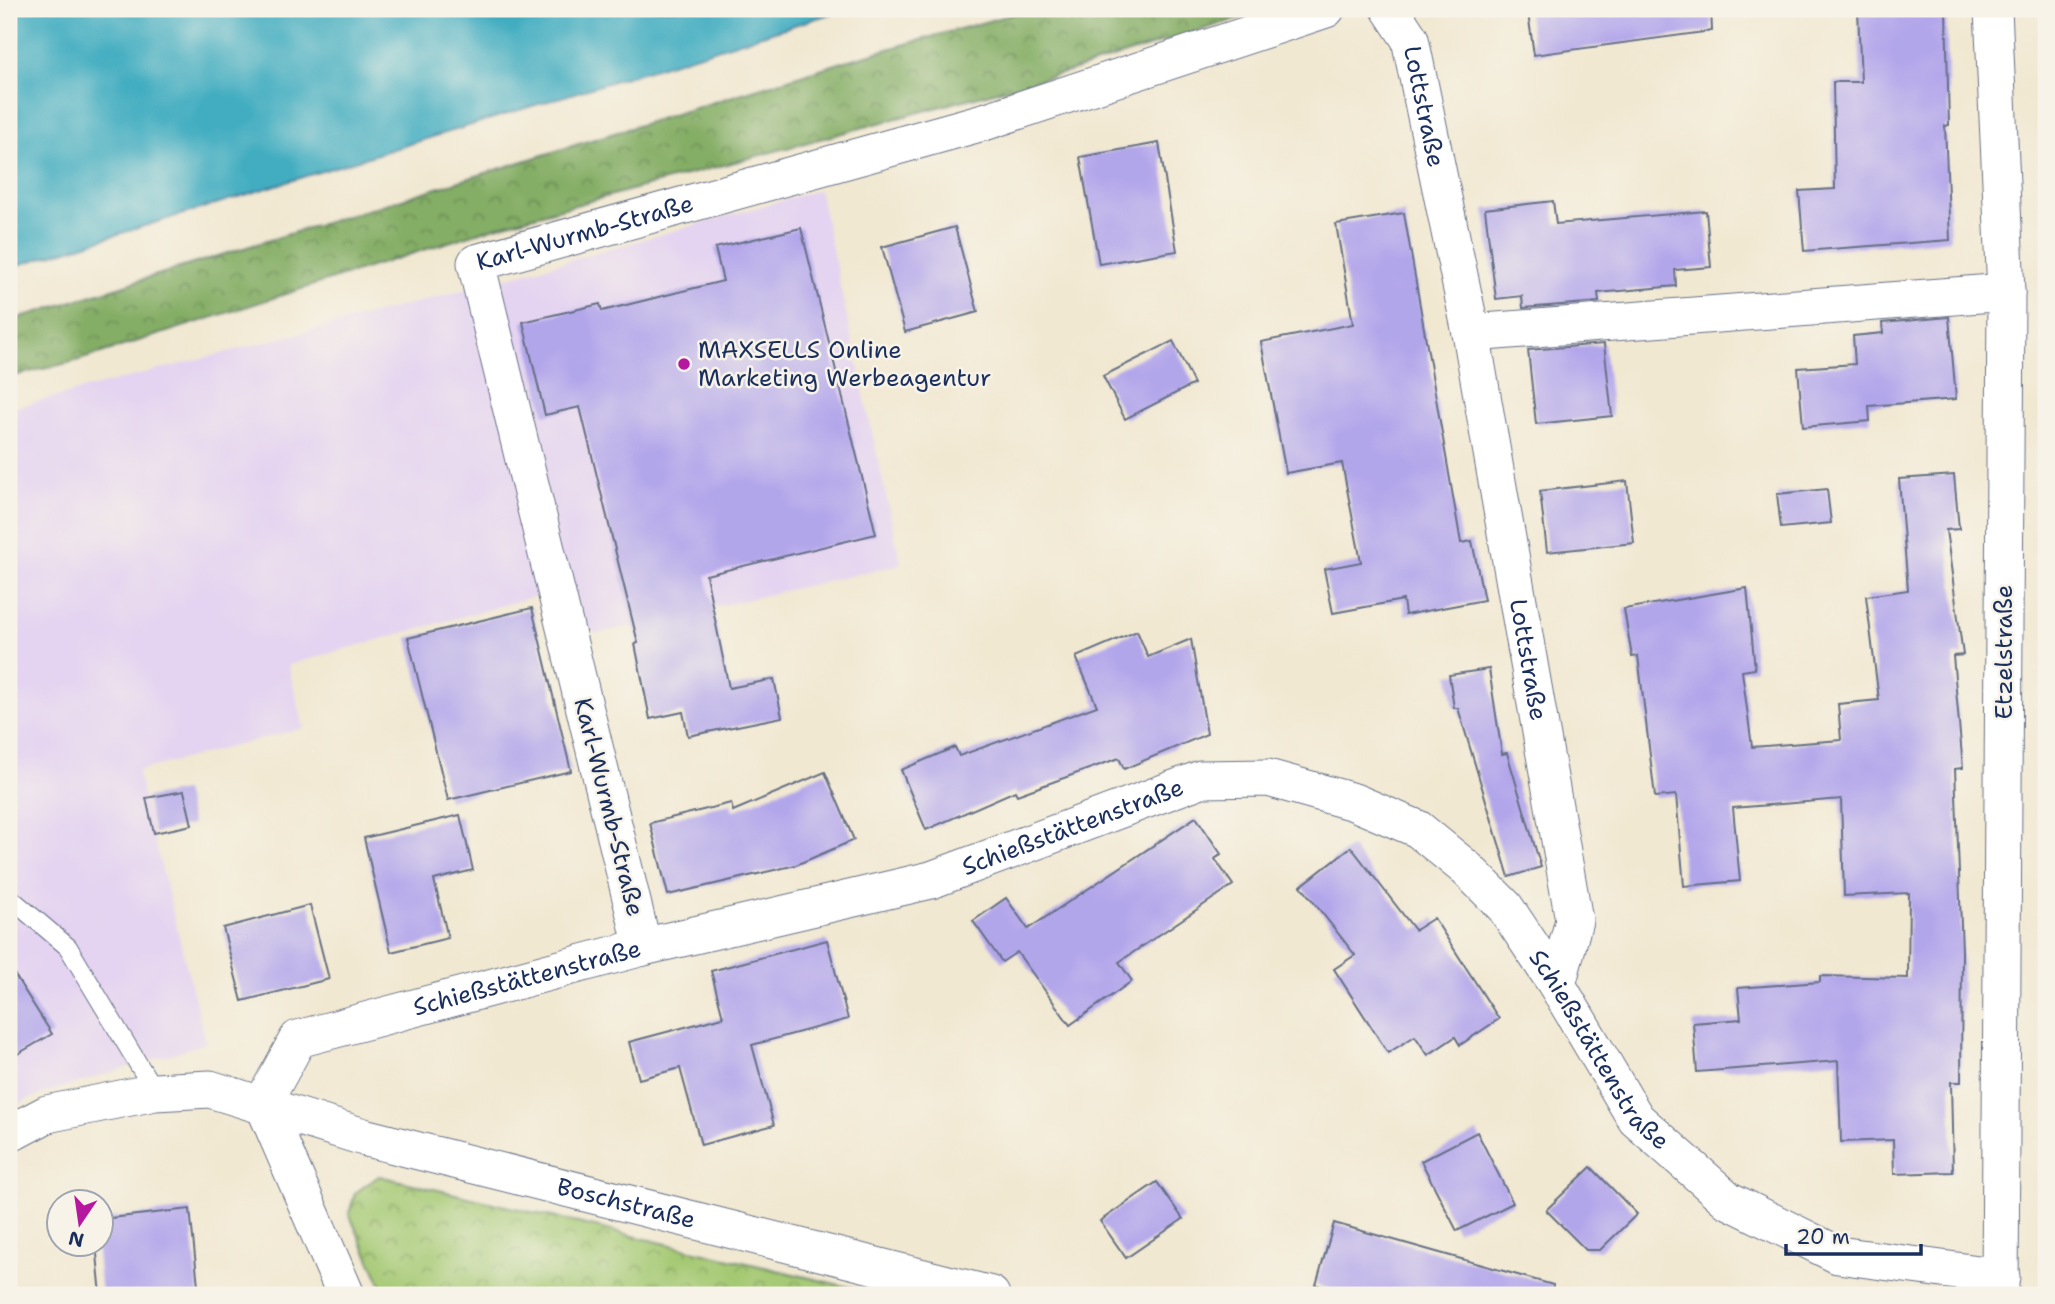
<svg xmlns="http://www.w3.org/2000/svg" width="2055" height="1304" viewBox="0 0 2055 1304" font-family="'Shantell Sans',sans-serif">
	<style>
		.built { fill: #e4d3f1 }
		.forest { fill: url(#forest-crowns); stroke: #506e62; stroke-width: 2 }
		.park { fill: url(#park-crowns); stroke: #607c68; stroke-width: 2 }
		.water { fill: #42adc1; stroke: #2e6e90; stroke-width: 2 }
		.building { fill: #b2a6eb }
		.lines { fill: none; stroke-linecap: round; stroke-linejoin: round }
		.lane-casing { stroke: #667086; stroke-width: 20 }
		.street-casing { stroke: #667086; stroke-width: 39 }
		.lane { stroke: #fff; stroke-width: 18 }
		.street { stroke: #fff; stroke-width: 37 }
		.poi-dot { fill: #b5179e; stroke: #f7f3e8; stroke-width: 2.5 }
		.labels { text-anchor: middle; stroke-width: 5; stroke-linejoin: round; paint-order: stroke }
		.street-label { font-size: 24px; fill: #1b2f5e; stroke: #f7f3e8 }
		.poi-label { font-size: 24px; fill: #1b2f5e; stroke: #f7f3e8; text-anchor: start }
	</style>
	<defs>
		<pattern id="forest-crowns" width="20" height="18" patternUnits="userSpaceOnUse" patternTransform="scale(1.75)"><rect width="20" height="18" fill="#84ad65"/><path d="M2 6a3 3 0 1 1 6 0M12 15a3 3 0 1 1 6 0" fill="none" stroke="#6b8d56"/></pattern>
		<pattern id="park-crowns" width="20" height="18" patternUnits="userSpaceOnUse" patternTransform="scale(1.75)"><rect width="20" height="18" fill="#a5c973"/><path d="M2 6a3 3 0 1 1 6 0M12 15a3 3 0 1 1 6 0" fill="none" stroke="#86a462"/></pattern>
	</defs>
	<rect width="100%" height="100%" fill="#f7f3e8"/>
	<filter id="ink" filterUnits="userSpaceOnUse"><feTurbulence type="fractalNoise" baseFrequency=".0143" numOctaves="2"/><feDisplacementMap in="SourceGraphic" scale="14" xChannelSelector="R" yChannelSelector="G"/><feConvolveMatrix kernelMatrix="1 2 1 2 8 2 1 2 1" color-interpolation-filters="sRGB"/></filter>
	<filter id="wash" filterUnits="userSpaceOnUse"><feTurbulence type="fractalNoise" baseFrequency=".00686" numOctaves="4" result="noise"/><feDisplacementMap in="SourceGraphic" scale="28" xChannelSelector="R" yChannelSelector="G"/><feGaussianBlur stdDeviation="1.57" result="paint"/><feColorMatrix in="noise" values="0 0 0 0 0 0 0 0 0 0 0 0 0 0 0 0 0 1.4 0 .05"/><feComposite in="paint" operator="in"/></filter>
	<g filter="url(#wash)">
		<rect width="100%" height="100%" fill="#f1e8d1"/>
		<!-- built -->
		<polygon class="built" points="819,190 901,564 597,634 536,596 288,665 304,728 137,771 206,1043 33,1097 9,1109 9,409 453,293"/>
		<!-- forest -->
		<polygon class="forest" points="1031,9 1268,9 1068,72 505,224 76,361 9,377 9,321 849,60"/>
		<!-- park -->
		<polygon class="park" points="379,1176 882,1295 386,1295 349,1214 355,1193"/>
		<!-- water -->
		<polygon class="water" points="9,9 846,9 9,268"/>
		<g id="blocks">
			<!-- building -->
			<g class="building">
				<polygon points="1561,9 1711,9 1712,31 1534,55 1528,13"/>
				<polygon points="1858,9 1946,9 1949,125 1945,126 1950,240 1804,251 1799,191 1835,189 1833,82 1861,82"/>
				<polygon points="1159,143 1177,251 1099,264 1080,157"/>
				<polygon points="1553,201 1556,224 1706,211 1711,267 1675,270 1676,286 1598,293 1599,302 1523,308 1522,296 1496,299 1485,209"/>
				<polygon points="1404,213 1461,543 1472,541 1484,600 1405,615 1403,600 1333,613 1324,569 1361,562 1342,463 1286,473 1261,342 1353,324 1336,224"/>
				<polygon points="955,227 978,312 905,332 882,247"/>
				<polygon points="801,228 876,534 706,575 729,688 774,679 782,717 688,736 683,712 650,719 635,644 638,643 580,407 545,415 523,322 600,304 602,311 723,281 715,248"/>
				<polygon points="1949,317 1956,399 1869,406 1870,421 1803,427 1798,368 1855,364 1853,336 1883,333 1882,323"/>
				<polygon points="1173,341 1194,384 1125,419 1103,376"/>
				<polygon points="1604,344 1612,416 1536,424 1528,350"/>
				<polygon points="1954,475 1959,529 1946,530 1963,655 1953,656 1963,768 1955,769 1962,951 1961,1082 1951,1082 1953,1172 1894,1174 1893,1140 1841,1142 1838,1061 1697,1072 1693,1023 1741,1019 1738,988 1820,982 1820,976 1908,978 1909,893 1844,896 1841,799 1733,808 1740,881 1684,886 1676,795 1655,797 1638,656 1632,657 1624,609 1747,588 1755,669 1742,671 1752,747 1841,740 1838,704 1879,700 1866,596 1908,590 1899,479"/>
				<polygon points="1627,481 1634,543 1547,552 1540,491"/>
				<polygon points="1827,489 1831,523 1781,528 1777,494"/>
				<polygon points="532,608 571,771 448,800 408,638"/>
				<polygon points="1137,631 1148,657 1191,639 1207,734 1124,769 1119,758 1017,795 1015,791 926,830 901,770 955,747 959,756 1097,706 1076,657"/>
				<polygon points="1489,669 1502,754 1507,753 1541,867 1509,877 1458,708 1454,708 1449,675"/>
				<polygon points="825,772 854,840 796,865 668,895 650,823 731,803 733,811"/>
				<polygon points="184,791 192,825 154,833 146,798"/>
				<polygon points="460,815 473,870 434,880 448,938 391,952 364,838"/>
				<polygon points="1196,817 1221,854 1215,859 1233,885 1119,962 1132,981 1070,1025 1017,952 1002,962 973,921 1006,898 1028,929"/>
				<polygon points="1351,847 1415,930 1434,918 1499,1019 1460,1045 1455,1037 1428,1055 1415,1036 1388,1053 1334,969 1355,955 1301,886"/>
				<polygon points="310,905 329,979 242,1001 223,928"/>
				<polygon points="827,940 848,1019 752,1045 774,1125 701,1145 680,1068 639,1079 629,1042 723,1017 711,971"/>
				<polygon points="9,966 52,1034 9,1059"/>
				<polygon points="1477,1132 1513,1203 1457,1231 1421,1161"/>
				<polygon points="1591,1167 1637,1214 1600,1250 1586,1250 1546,1210"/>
				<polygon points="1157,1182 1183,1219 1126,1258 1100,1221"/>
				<polygon points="190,1209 199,1295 101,1295 96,1244 102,1244 102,1219"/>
				<polygon points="1334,1223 1553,1285 1552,1295 1351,1295 1316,1285"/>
			</g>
		</g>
	</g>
	<g filter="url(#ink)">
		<use href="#blocks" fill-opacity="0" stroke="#667086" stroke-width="2"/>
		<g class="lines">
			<!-- lane casing -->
			<g class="lane-casing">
				<polyline id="lane" points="9,897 68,947 155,1092"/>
			</g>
			<!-- street casing -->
			<g class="street-casing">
				<g id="street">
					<path id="s1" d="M1390,9L1410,39L1471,333L1574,920L1557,985"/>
					<polyline points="1993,9 2006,292 2000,1295"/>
					<polyline points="1471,333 2006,292"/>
					<path id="s2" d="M643,947L476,263L987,121L1326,9"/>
					<path id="s3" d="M263,1103L298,1039L643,947L931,880L1201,779L1268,778L1354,802L1418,829L1467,869L1505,907L1557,985L1636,1119L1728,1200L1838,1255L2001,1277"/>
					<polyline points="263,1103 346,1295"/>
					<path id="s4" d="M9,1134L47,1114L155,1092L210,1089L367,1138L991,1295"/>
				</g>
			</g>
			<!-- lane -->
			<use href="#lane" class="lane"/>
			<!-- street -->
			<use href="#street" class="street"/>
		</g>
	</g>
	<!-- markers -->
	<circle class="poi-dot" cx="684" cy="364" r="7"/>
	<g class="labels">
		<!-- street labels -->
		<g class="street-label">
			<text dy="8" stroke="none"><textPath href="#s1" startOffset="105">Lottstraße</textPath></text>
			<text dy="8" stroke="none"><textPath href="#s2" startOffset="817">Karl-Wurmb-Straße</textPath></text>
			<text transform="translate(2004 652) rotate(-90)" y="8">Etzelstraße</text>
			<text dy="8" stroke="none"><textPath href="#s1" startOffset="668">Lottstraße</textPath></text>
			<text transform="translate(609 807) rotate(76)" y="8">Karl-Wurmb-Straße</text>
			<text dy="8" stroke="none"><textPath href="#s3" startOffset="877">Schießstättenstraße</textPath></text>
			<text dy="8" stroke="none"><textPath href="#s3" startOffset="310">Schießstättenstraße</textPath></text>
			<text dy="8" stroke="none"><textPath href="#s3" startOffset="1528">Schießstättenstraße</textPath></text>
			<text dy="8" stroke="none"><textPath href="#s4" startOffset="640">Boschstraße</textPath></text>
		</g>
		<!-- poi labels -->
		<g class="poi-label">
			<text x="698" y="358">MAXSELLS Online<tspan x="698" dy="28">Marketing Werbeagentur</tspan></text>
		</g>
	</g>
	<!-- margin -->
	<rect width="2055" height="1304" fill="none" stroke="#f7f3e8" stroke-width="35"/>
	<!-- north arrow -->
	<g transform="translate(80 1223) rotate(193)"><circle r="33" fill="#f7f3e8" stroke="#9fa5b1" stroke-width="2"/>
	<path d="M0-5L12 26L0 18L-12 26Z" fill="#b5179e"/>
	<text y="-10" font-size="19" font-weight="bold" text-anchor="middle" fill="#1b2f5e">N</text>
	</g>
	<!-- scale -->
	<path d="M1786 1244v10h135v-10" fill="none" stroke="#1b2f5e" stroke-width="3.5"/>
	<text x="1796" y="1244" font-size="21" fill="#1b2f5e" stroke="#f7f3e8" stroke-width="5" paint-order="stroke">20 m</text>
</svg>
